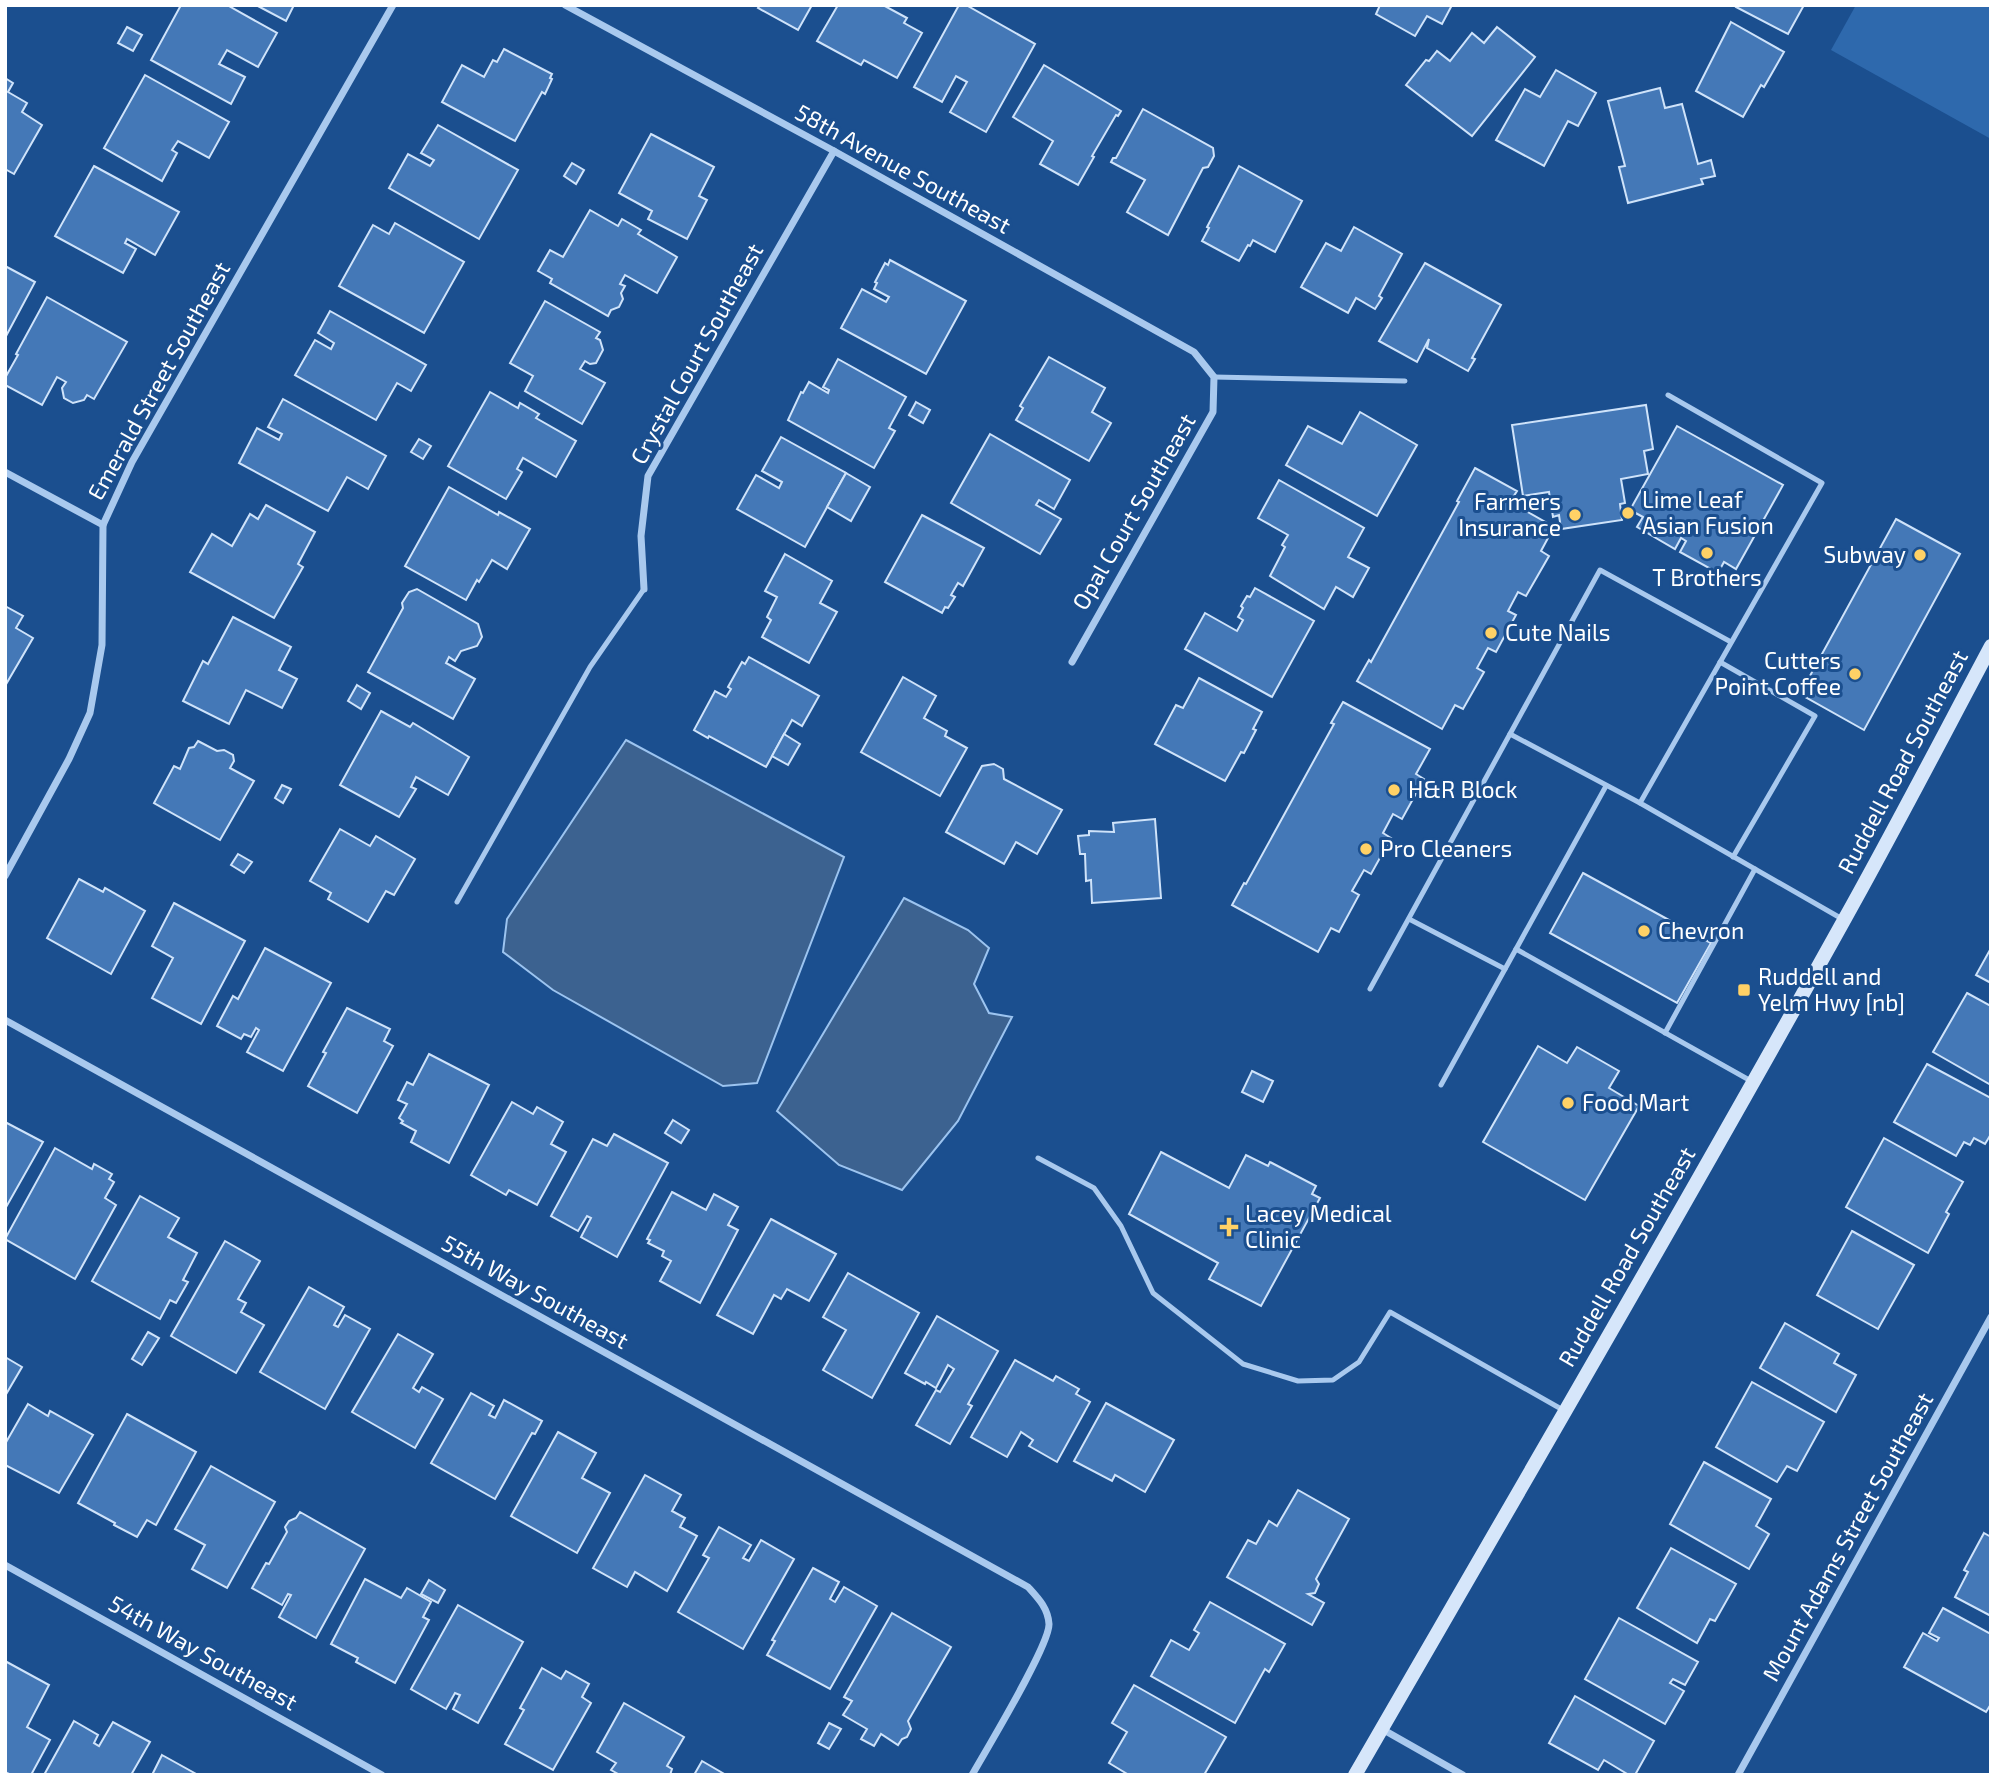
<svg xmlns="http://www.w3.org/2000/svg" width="1996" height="1780" viewBox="0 0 1996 1780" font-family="'Exo 2',sans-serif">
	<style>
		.green { fill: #2e69ad }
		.water { fill: #3c6290; stroke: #9cc4f0; stroke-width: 2 }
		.building { fill: #4478b7; stroke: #cfe3fa; stroke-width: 2 }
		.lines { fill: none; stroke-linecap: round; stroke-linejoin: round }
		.service { stroke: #a9c9ee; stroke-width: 5 }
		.minor { stroke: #a9c9ee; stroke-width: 7 }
		.secondary { stroke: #d6e6fa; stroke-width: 14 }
		.poi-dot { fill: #ffd166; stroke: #1b4f8f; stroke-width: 2.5 }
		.labels { text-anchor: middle; stroke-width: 6; stroke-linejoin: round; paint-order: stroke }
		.street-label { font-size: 23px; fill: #fff; stroke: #1b4f8f }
		.poi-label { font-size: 23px; fill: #fff; stroke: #1b4f8f; text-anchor: start }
	</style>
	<rect width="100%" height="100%" fill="#1b4f8f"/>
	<!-- green -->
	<polygon class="green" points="1856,5 1991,5 1991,139 1831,50"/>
	<!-- water -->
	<g class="water">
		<polygon points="626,740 844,857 757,1083 723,1086 553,990 503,952 507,919"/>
		<polygon points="904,898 968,930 989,948 974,984 989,1013 1012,1017 958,1121 902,1190 839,1165 777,1111"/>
	</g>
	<!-- building -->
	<g class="building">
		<polygon points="181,5 227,5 277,33 258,67 227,50 219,64 245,77 231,104 151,60"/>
		<polygon points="256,5 294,5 286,21"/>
		<polygon points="760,5 812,5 798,30 758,8"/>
		<polygon points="838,5 883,5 907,18 904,23 922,33 897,78 864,60 861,65 817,41"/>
		<polygon points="959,5 966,5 1035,44 986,132 950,112 967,82 956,76 942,102 914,87"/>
		<polygon points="1380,5 1452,5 1442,24 1427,16 1415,36 1376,14"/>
		<polygon points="1737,5 1804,5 1788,34 1736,7"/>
		<polygon points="1731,22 1784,52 1764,87 1761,85 1743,117 1696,91"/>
		<polygon points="127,27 142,35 133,51 118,43"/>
		<polygon points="1497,27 1535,57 1472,136 1406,85 1426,60 1429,61 1437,51 1450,61 1472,33 1484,43"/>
		<polygon points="504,49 552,74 550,78 552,79 545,94 542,92 515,141 442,102 462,65 484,77 493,60 497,62"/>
		<polygon points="1044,65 1121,111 1118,116 1116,115 1092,156 1094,157 1078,185 1040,164 1053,141 1013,117"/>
		<polygon points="1556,70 1596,93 1578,126 1568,121 1544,166 1496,140 1525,89 1540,97"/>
		<polygon points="145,75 229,122 209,158 178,141 172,150 177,153 162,181 104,148"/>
		<polygon points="5,78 13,83 8,92 27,103 22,112 42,125 14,174 5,169"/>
		<polygon points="1660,88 1665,108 1682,104 1698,164 1711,160 1715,176 1701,179 1703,184 1628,203 1619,167 1625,166 1608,101"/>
		<polygon points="1143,109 1213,148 1214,156 1208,167 1203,168 1168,235 1127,212 1145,180 1111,162 1113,158 1116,158"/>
		<polygon points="438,125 518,170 479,239 389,188 408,154 430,166 434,160 421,153"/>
		<polygon points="651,134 714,167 699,196 707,200 687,239 648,219 652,211 619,193"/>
		<polygon points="572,163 584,170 576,184 564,176"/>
		<polygon points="94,166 179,212 155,255 127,239 125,243 136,249 123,273 55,236"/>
		<polygon points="1239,166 1302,201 1275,252 1253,240 1250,246 1248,245 1239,261 1202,241 1209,228 1207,227"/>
		<polygon points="590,210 618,226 622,219 641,230 638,234 677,257 657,293 625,275 620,284 625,286 621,293 623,299 619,307 611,310 608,316 550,283 552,279 538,271 550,250 563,257"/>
		<polygon points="395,223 464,262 424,333 339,286 373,225 389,234"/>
		<polygon points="1354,227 1402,254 1379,296 1382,298 1375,309 1356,298 1348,313 1301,287 1326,243 1341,251"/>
		<polygon points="890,260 966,301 926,374 841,328 862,289 886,302 889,297 874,289 877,283 875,282 885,263 888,265"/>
		<polygon points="1425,263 1501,305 1472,358 1475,359 1468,371 1427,348 1429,339 1417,362 1379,341"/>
		<polygon points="5,266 35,282 5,338"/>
		<polygon points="47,297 127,342 94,399 87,395 84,400 73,403 64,398 62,388 66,382 57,377 42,405 5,385 5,378 18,355 16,354"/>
		<polygon points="545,301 600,332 596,338 600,340 603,350 596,363 590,364 585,361 580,369 605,383 582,424 525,391 533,376 510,363"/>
		<polygon points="330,311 426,365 411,391 397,383 376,420 295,375 315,340 331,349 334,343 318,333"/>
		<polygon points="1049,357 1105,388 1092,412 1111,423 1089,461 1016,420 1023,408 1020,406"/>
		<polygon points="838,359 906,397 889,428 895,431 874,468 788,420 801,392 803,393 809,382 828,393 829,390 823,387"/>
		<polygon points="490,392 518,408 520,403 539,414 536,418 576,441 556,477 523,458 517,469 522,472 506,499 448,466"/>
		<polygon points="283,399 386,456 368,489 347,477 328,511 239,463 257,428 279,440 282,434 268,427"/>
		<polygon points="916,402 930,410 923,423 909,415"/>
		<polygon points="1646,405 1653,449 1644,451 1648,474 1621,479 1625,503 1620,504 1622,520 1561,529 1559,515 1553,517 1549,492 1523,496 1512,425"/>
		<polygon points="1360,412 1417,445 1377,516 1286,465 1308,426 1342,444"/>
		<polygon points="1677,426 1783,485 1736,569 1724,562 1718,573 1680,552 1686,541 1681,538 1675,549 1637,527 1643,517 1630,510"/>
		<polygon points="990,434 1070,480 1054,509 1039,500 1036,505 1061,519 1040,554 951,503"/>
		<polygon points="781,437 846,473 805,547 737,509 756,475 779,488 782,482 762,471"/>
		<polygon points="419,439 431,446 423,459 411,452"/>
		<polygon points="1475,468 1517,491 1510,502 1554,527 1541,551 1549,556 1526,596 1518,592 1508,611 1516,615 1496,652 1488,648 1477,668 1484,672 1463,709 1455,705 1442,729 1357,681 1369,660 1371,662 1459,502 1457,501"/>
		<polygon points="846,473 870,487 851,521 827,507"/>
		<polygon points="1279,480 1364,528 1348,557 1369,568 1353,597 1336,587 1324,609 1270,576 1285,547 1282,545 1288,535 1258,518"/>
		<polygon points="449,487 498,515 499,512 530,529 507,569 492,560 479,582 477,580 466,600 405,566"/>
		<polygon points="266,505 315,532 298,564 303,567 274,618 190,572 212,534 232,546 250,514 258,519"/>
		<polygon points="922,515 984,548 963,586 958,583 951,595 955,597 948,608 945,607 942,613 885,582"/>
		<polygon points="1896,519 1960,554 1864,730 1800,694"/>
		<polygon points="785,554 832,581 820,603 837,612 809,663 762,637 771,620 767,617 777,597 765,591"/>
		<polygon points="1255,588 1314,621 1272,697 1185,649 1205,613 1237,631 1243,620 1238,617 1243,608 1241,606 1247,596 1250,597"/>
		<polygon points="417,589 478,624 482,637 477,646 461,651 455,661 449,657 446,663 475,679 453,719 368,672 403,608 402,603 409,592"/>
		<polygon points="5,606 23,616 16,628 33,638 5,686"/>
		<polygon points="233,617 291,647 279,670 297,679 282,708 246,690 229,724 183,701 203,661 208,664"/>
		<polygon points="749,657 819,696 802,726 792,720 766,767 709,736 708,738 694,730 715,691 726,697 731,689 728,687 742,662 745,664"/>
		<polygon points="903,677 936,696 924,718 947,731 945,736 967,748 940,796 861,752"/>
		<polygon points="1199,678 1262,712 1253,729 1256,730 1244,753 1241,752 1225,781 1155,744 1176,705 1183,708"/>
		<polygon points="357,685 370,693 361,709 348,701"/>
		<polygon points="1343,702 1430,749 1416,774 1424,779 1402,819 1393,814 1383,833 1391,838 1371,874 1364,870 1352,891 1359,895 1339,932 1331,928 1318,952 1232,905 1244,883 1246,884 1334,724 1331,723"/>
		<polygon points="381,711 410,727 413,723 469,757 448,795 416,777 411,787 416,789 399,817 340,785"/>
		<polygon points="784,734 800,744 788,765 772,756"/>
		<polygon points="198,741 217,751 224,750 233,755 234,761 230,768 254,781 220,840 154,803 174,766 180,769 189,748 194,747"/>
		<polygon points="994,764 1003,769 1004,779 1062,810 1037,854 1016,842 1004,864 946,832 982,766"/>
		<polygon points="282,785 291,789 283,803 275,798"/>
		<polygon points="1155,819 1161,898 1092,903 1091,880 1086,881 1085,854 1080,854 1078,836 1089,835 1089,831 1114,832 1113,823"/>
		<polygon points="340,829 370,846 376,836 415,859 394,895 386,891 368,922 328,899 331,893 310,881"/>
		<polygon points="238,854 252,862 244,873 231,865"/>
		<polygon points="1583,873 1711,943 1677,1003 1550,933"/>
		<polygon points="79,879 103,892 105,888 145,911 111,974 47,938"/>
		<polygon points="174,903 245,941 201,1024 152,998 173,958 152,946"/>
		<polygon points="265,948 331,983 283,1071 247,1052 259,1030 256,1028 251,1037 244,1034 241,1039 217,1026 233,996 238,999"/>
		<polygon points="1991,948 1991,983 1976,975"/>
		<polygon points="1967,993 1991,1006 1991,1085 1933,1052"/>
		<polygon points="347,1008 390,1029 384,1041 393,1046 357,1113 308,1086 326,1053 323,1052"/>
		<polygon points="1538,1046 1567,1063 1577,1047 1619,1071 1609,1088 1639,1106 1585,1200 1483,1142"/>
		<polygon points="429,1054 489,1085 449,1163 411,1142 416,1131 401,1123 403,1121 399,1118 407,1104 398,1100 407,1082 413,1085"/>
		<polygon points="1927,1064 1991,1098 1991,1134 1985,1144 1974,1138 1970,1145 1964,1142 1956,1156 1894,1122"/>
		<polygon points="1252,1071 1273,1081 1263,1102 1242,1092"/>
		<polygon points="512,1102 533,1114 537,1107 563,1122 551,1144 566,1152 537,1205 509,1190 506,1195 471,1175"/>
		<polygon points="673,1120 689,1130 681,1143 665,1133"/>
		<polygon points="5,1122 43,1142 5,1209"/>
		<polygon points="614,1134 668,1163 617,1257 581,1237 591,1218 587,1216 578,1231 551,1216 593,1139 607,1146"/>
		<polygon points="1884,1138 1963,1182 1946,1212 1949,1214 1928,1253 1846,1207"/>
		<polygon points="55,1148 92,1169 94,1164 112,1174 109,1179 114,1182 105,1198 116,1205 75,1279 5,1239"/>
		<polygon points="1161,1152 1229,1188 1246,1155 1268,1166 1270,1162 1316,1186 1312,1194 1320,1198 1261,1306 1209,1279 1218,1263 1129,1214"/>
		<polygon points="672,1192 706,1210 714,1194 738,1207 728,1225 738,1230 700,1303 660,1281 671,1261 662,1256 664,1251 648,1243 650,1240 647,1239"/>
		<polygon points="140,1196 179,1218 168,1237 197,1253 183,1280 188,1282 176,1303 170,1300 160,1319 92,1281"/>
		<polygon points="771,1219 836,1254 809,1301 787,1289 781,1299 774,1295 753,1334 717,1315"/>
		<polygon points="1852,1231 1914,1265 1878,1329 1817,1295"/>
		<polygon points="225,1241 260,1261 238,1299 246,1303 241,1312 264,1325 236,1373 171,1336"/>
		<polygon points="848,1273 919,1313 872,1398 823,1370 846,1330 823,1317"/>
		<polygon points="309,1287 344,1307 334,1325 338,1327 345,1315 370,1329 325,1409 260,1372"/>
		<polygon points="937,1316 998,1351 968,1404 972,1406 950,1444 916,1425 936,1390 940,1392 954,1369 948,1365 936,1388 926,1382 925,1384 905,1373"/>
		<polygon points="1785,1323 1839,1354 1834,1363 1856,1375 1836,1412 1760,1368"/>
		<polygon points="148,1332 159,1338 142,1365 132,1359"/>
		<polygon points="398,1334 433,1354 413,1388 419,1392 422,1387 443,1399 415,1448 352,1412"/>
		<polygon points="5,1357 22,1367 5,1396"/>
		<polygon points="1015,1360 1053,1381 1056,1376 1079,1389 1076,1394 1090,1402 1057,1462 1029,1446 1033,1440 1021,1432 1007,1457 971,1437"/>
		<polygon points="1752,1382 1824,1422 1797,1471 1787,1466 1777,1482 1716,1447"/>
		<polygon points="471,1393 494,1406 489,1415 495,1418 504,1400 542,1421 535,1434 532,1433 495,1499 431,1463"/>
		<polygon points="1106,1403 1174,1440 1145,1492 1115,1475 1112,1481 1074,1461"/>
		<polygon points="28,1404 48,1416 50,1411 93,1435 59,1493 5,1465 5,1444"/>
		<polygon points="127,1414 196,1452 156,1525 147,1520 137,1537 114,1525 115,1523 78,1503"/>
		<polygon points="558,1432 596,1453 582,1478 610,1493 577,1553 511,1516"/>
		<polygon points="1704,1462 1771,1499 1756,1526 1769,1534 1749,1569 1670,1524"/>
		<polygon points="211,1466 275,1502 227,1588 192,1569 205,1545 175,1529"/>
		<polygon points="645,1475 681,1495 672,1511 685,1518 680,1527 697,1536 667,1591 635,1572 627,1587 593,1568"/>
		<polygon points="1298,1490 1349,1519 1316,1579 1319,1584 1315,1593 1308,1594 1324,1603 1312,1625 1227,1577 1248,1540 1256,1544 1269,1521 1277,1526"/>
		<polygon points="300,1512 365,1549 316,1638 279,1617 291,1595 288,1594 282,1605 252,1588 266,1563 269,1564 287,1532 285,1527 289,1521 296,1518"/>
		<polygon points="719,1527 751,1545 743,1558 749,1561 761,1540 794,1559 743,1649 678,1612 709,1558 703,1555"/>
		<polygon points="1984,1533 1991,1537 1991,1616 1955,1597 1968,1572 1964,1570"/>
		<polygon points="1671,1548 1736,1584 1715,1621 1710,1619 1697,1643 1637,1608"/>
		<polygon points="813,1568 839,1582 830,1599 835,1602 844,1587 877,1606 830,1689 767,1655 775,1641 772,1640"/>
		<polygon points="365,1579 401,1598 407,1588 431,1602 423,1617 429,1620 395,1683 356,1662 358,1658 331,1644"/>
		<polygon points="429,1580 445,1590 438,1603 421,1594"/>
		<polygon points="1210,1602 1285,1644 1269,1672 1265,1669 1235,1723 1151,1676 1171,1640 1189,1650 1199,1633 1194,1630"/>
		<polygon points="458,1605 523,1642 478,1723 453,1709 460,1695 455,1693 446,1709 411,1689"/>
		<polygon points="1943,1608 1991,1634 1991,1704 1986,1712 1904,1667 1923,1633 1937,1641 1939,1638 1929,1633"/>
		<polygon points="892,1613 951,1647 908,1721 911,1729 907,1737 902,1739 898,1745 881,1734 874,1746 861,1739 867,1729 843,1715 852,1701 844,1697"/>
		<polygon points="1619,1618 1698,1662 1685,1685 1673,1679 1670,1683 1684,1691 1665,1724 1585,1679"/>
		<polygon points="5,1661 49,1685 27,1727 50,1740 31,1775 11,1775 5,1772"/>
		<polygon points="542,1668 561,1679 566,1671 589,1684 582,1697 591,1703 553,1770 505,1744 524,1710 520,1708"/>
		<polygon points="1134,1685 1226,1737 1204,1775 1129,1775 1109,1763 1127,1732 1112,1723"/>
		<polygon points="1575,1696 1654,1741 1635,1775 1629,1775 1604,1760 1598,1770 1549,1743"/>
		<polygon points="624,1703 684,1737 667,1766 672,1769 670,1775 620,1775 611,1770 616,1763 597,1752"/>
		<polygon points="74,1721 98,1735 94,1743 99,1746 113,1722 150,1742 131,1775 44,1775"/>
		<polygon points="829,1723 841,1729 829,1749 818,1743"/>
		<polygon points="162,1755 198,1775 152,1775"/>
		<polygon points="702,1761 726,1775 694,1775"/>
	</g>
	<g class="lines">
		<!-- service -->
		<g class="service">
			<polyline points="1214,377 1405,381"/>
			<polyline points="1668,395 1822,483 1640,803 1844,920"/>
			<polyline points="1720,662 1815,716 1733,857"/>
			<polyline points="1510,734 1640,803"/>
			<polyline points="457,902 590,667 644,589"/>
			<polyline points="1409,919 1505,969"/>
			<polyline points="1516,949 1751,1081"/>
			<polyline points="1370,989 1600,570 1731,642"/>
			<polyline points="1665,1033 1755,869"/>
			<polyline points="1441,1085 1606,786"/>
			<polyline points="1038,1158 1094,1188 1121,1226 1153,1293 1243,1364 1298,1381 1333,1380 1359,1362 1390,1312 1563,1410"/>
		</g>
		<!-- minor -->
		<g class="minor">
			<polyline points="565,5 834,151 1194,352 1214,377 1213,412 1072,662"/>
			<polyline points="5,472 103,525"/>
			<polyline points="644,589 641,536 648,476 834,151"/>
			<polyline points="5,876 69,759 90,713 102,645 103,525 132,462 393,5"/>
			<path d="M5,1020L1028,1587C1038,1598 1048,1608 1049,1624C1050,1645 986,1750 972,1775"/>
			<polyline points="5,1565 382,1775"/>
			<polyline points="1382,1729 1463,1775"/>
			<polyline points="1738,1775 1991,1317"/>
		</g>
		<!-- secondary -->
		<path class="secondary" d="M1355,1775C1519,1491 1684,1208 1843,922C1894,831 1942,738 1991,646"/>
	</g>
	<!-- markers -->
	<g class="poi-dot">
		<circle cx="1628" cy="513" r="7"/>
		<circle cx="1575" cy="515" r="7"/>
		<circle cx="1707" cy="553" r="7"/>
		<circle cx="1920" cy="555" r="7"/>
		<circle cx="1491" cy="633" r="7"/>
		<circle cx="1855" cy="674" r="7"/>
		<circle cx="1394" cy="790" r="7"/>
		<circle cx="1366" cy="849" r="7"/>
		<circle cx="1644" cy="931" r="7"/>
		<rect x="1737" y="983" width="14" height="14" rx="3.5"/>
		<circle cx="1568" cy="1103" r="7"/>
		<path d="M1225.5 1216.5h7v7h7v7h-7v7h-7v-7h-7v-7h7z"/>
	</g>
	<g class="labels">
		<!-- street labels -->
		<g class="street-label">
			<text transform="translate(903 169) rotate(29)" y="8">58th Avenue Southeast</text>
			<text transform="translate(697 354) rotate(-61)" y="8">Crystal Court Southeast</text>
			<text transform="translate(159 381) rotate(-61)" y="8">Emerald Street Southeast</text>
			<text transform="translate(1134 512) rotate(-60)" y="8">Opal Court Southeast</text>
			<text transform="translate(1903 762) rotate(-62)" y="8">Ruddell Road Southeast</text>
			<text transform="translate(1627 1257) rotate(-60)" y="8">Ruddell Road Southeast</text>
			<text transform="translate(535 1292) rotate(29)" y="8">55th Way Southeast</text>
			<text transform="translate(1848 1537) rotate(-61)" y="8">Mount Adams Street Southeast</text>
			<text transform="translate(203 1653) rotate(29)" y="8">54th Way Southeast</text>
		</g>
		<!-- poi labels -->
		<g class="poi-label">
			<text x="1642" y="508">Lime Leaf<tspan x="1642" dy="26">Asian Fusion</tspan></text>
			<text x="1561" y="510" text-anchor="end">Farmers<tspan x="1561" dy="26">Insurance</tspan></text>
			<text x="1906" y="563" text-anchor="end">Subway</text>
			<text x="1707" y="586" text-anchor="middle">T Brothers</text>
			<text x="1505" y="641">Cute Nails</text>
			<text x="1841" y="669" text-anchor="end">Cutters<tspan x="1841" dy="26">Point Coffee</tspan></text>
			<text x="1408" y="798">H&amp;R Block</text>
			<text x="1380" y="857">Pro Cleaners</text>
			<text x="1658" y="939">Chevron</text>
			<text x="1758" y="985">Ruddell and<tspan x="1758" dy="26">Yelm Hwy [nb]</tspan></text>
			<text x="1582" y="1111">Food Mart</text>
			<text x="1245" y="1222">Lacey Medical<tspan x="1245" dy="26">Clinic</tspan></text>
		</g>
	</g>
	<!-- border -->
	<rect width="1996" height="1780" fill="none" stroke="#ffffff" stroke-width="14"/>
</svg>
